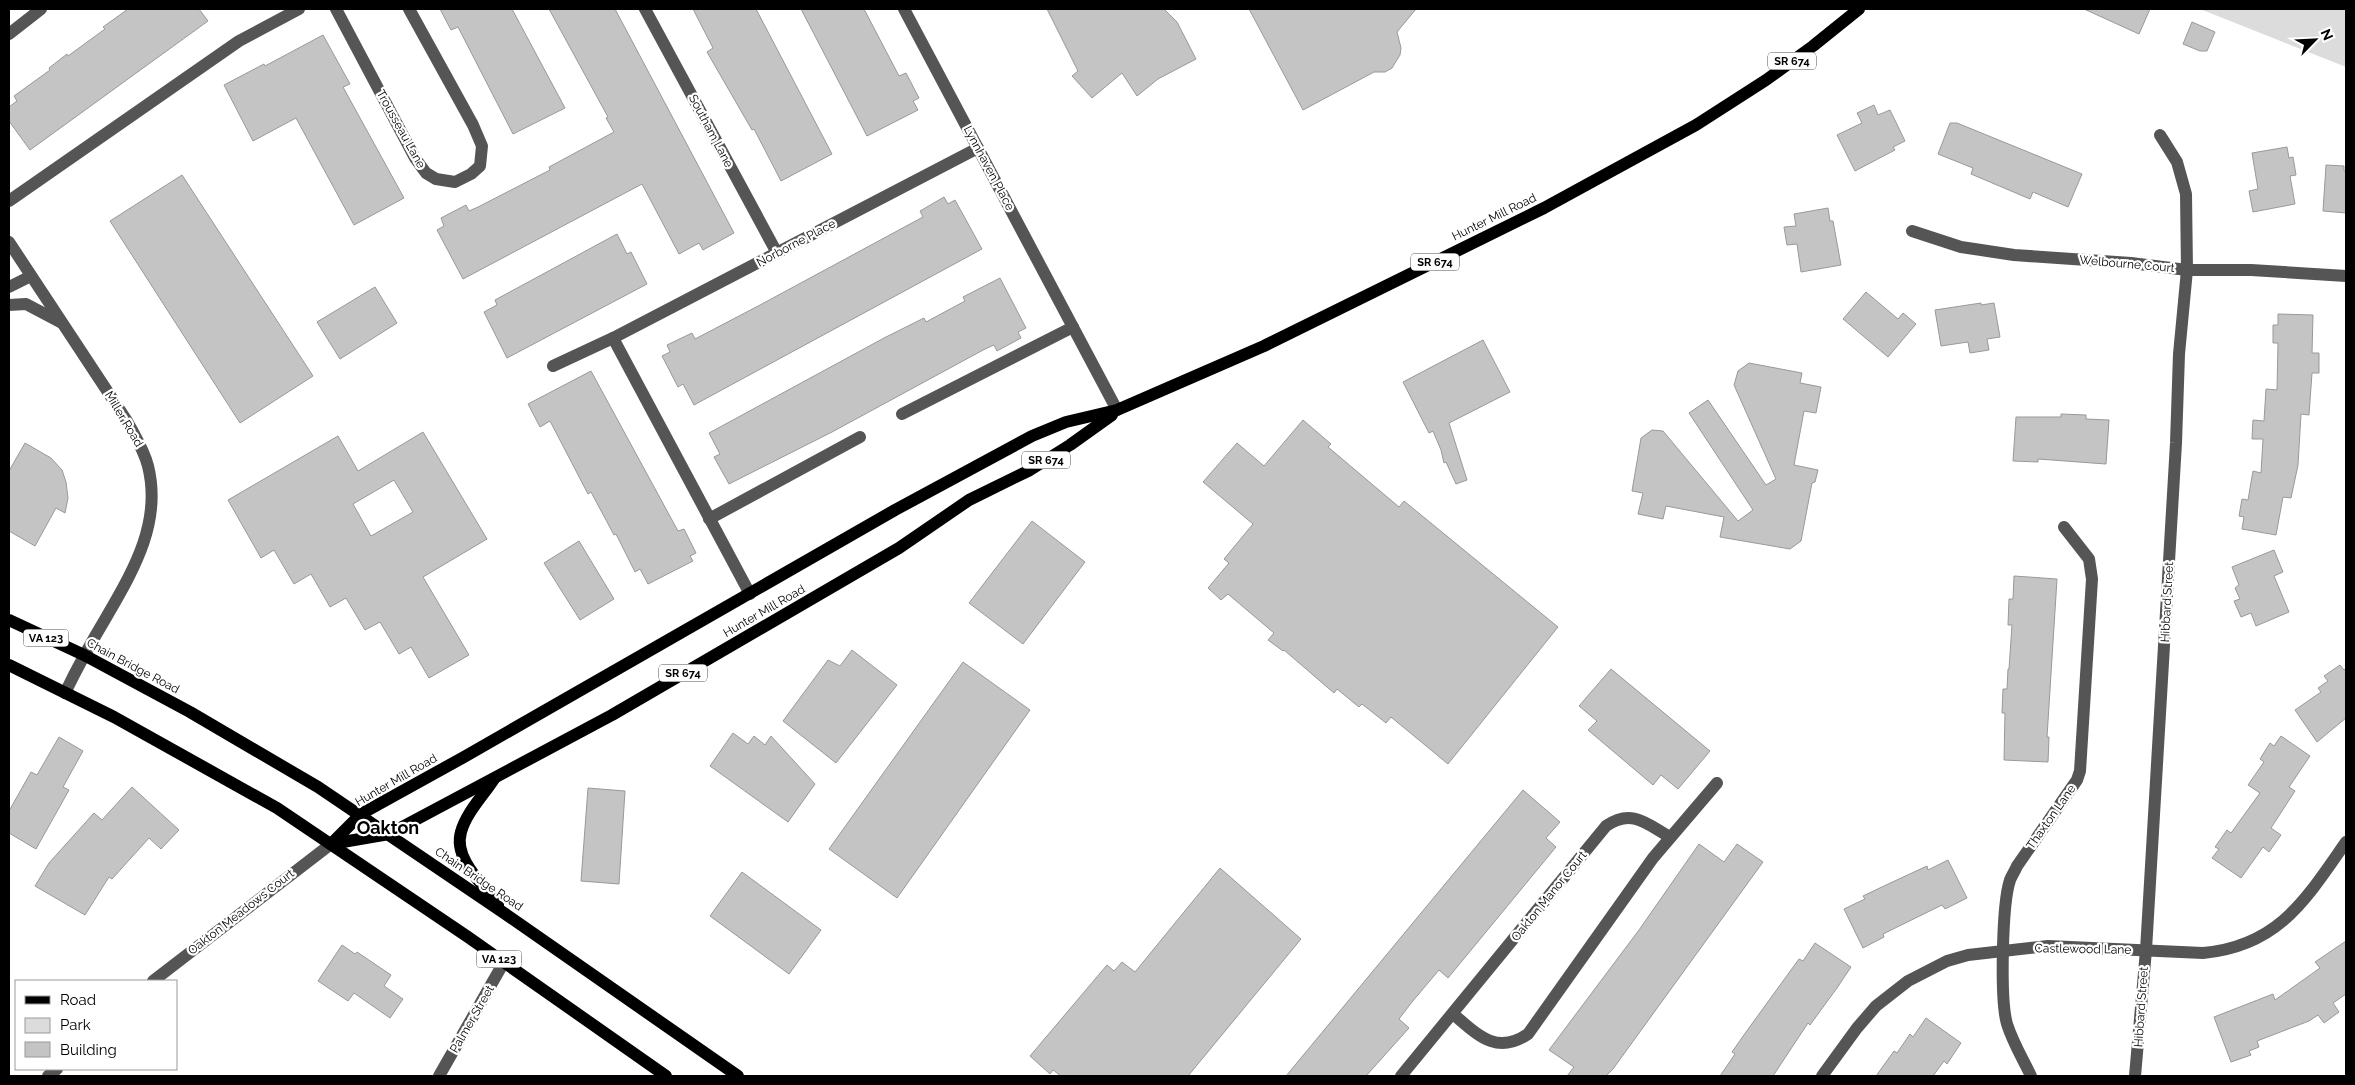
<svg xmlns="http://www.w3.org/2000/svg" width="2355" height="1085" viewBox="0 0 2355 1085" font-family="Raleway,sans-serif">
	<style>
		.green { fill: #dcdcdc }
		.building { fill: #c4c4c4; stroke: #999; fill-rule: evenodd }
		.lines { fill: none; stroke-linecap: round; stroke-linejoin: round }
		.minor { stroke: #555; stroke-width: 12 }
		.major { stroke: #000; stroke-width: 12 }
		.labels { text-anchor: middle; stroke-width: 4.5; stroke-linejoin: round; paint-order: stroke }
		.shield { fill: #fff; stroke: #4c4c4c; stroke-width: 1 }
		.shield-label { font-size: 11px; font-weight: bold; fill: #000 }
		.street-label { font-size: 12px; fill: #000; stroke: #fff }
		.district-label { font-size: 18px; font-weight: bold; fill: #000; stroke: #fff }
	</style>
	<rect width="100%" height="100%" fill="#fff"/>
	<!-- green -->
	<polygon class="green" points="2200,9 2346,9 2346,67"/>
	<!-- building -->
	<g class="building">
		<polygon points="128,9 199,9 208,21 30,150 9,121 9,107 17,101 14,96 50,70 49,68 67,54 68,56 105,29 103,27"/>
		<polygon points="440,9 512,9 565,108 513,134 458,27 451,30"/>
		<polygon points="549,9 615,9 734,233 703,250 699,243 679,254 642,184 463,279 437,230 444,226 441,218 466,205 469,211 478,207 550,170 549,167 614,132 606,118 608,117"/>
		<polygon points="693,9 756,9 832,154 781,181 754,129 752,130 707,52 713,48"/>
		<polygon points="801,9 864,9 899,76 906,73 919,98 913,101 918,110 867,136"/>
		<polygon points="1047,9 1164,9 1177,22 1196,59 1158,79 1137,96 1122,73 1092,98 1072,76 1078,71"/>
		<polygon points="1249,9 1416,9 1397,32 1401,48 1400,55 1392,68 1385,72 1374,72 1303,110"/>
		<polygon points="2084,9 2150,9 2139,34"/>
		<polygon points="2192,22 2215,32 2207,51 2200,51 2183,44"/>
		<polygon points="323,35 350,84 343,87 404,198 354,225 296,118 253,141 224,85 264,64 265,66"/>
		<polygon points="1874,105 1878,115 1890,110 1905,141 1893,147 1895,150 1855,171 1837,135 1862,123 1857,113"/>
		<polygon points="1950,123 1957,123 2082,174 2068,207 2033,192 2030,199 1971,174 1973,168 1938,154"/>
		<polygon points="2287,147 2289,158 2293,157 2296,175 2290,176 2295,204 2253,212 2249,191 2258,189 2252,153"/>
		<polygon points="2326,165 2344,166 2344,171 2346,172 2346,213 2323,211"/>
		<polygon points="182,175 313,376 240,423 110,221"/>
		<polygon points="944,197 948,204 955,200 982,249 694,405 683,384 678,387 662,356 670,352 667,345 692,333 695,339 760,305 923,217 920,211"/>
		<polygon points="1828,208 1830,221 1833,221 1841,265 1801,272 1797,244 1787,245 1784,227 1796,226 1794,214"/>
		<polygon points="617,234 627,254 631,252 647,284 507,358 484,312 497,305 495,300"/>
		<polygon points="1000,278 1026,328 1018,332 1021,338 997,351 994,345 985,349 832,432 729,484 714,457 720,454 709,433 884,338 924,318 926,322 965,301 963,297"/>
		<polygon points="375,287 397,323 340,359 317,322"/>
		<polygon points="1866,292 1898,319 1903,313 1916,324 1888,357 1843,319"/>
		<polygon points="1981,303 1981,305 1994,303 2000,337 1987,339 1989,350 1970,353 1968,342 1941,346 1935,310"/>
		<polygon points="2278,314 2313,315 2312,353 2319,353 2319,373 2312,373 2309,415 2301,414 2298,465 2291,498 2283,497 2276,535 2242,529 2244,517 2239,516 2242,499 2248,500 2253,471 2261,473 2263,439 2252,439 2253,420 2264,421 2266,389 2277,390 2278,343 2273,343 2273,325 2278,325"/>
		<polygon points="1483,340 1510,392 1449,423 1467,480 1456,484 1446,462 1444,463 1441,450 1433,431 1429,433 1403,382"/>
		<polygon points="1749,363 1802,373 1800,383 1821,387 1816,413 1804,411 1794,465 1818,470 1815,482 1812,483 1801,541 1790,549 1720,537 1724,517 1666,506 1663,519 1638,514 1643,493 1632,491 1641,438 1652,430 1663,431 1738,521 1753,510 1689,413 1708,400 1766,485 1776,479 1734,385 1738,371"/>
		<polygon points="591,371 678,531 684,529 696,553 690,556 693,561 648,584 640,569 635,572 616,534 614,535 591,492 588,494 550,421 540,427 528,404"/>
		<polygon points="2061,414 2086,415 2086,419 2109,420 2106,464 2038,459 2038,462 2013,461 2016,417 2061,417"/>
		<polygon points="1303,420 1331,444 1328,447 1399,507 1404,501 1558,627 1448,764 1391,717 1386,723 1362,704 1359,707 1337,689 1334,693 1284,650 1283,651 1268,640 1274,633 1228,594 1221,600 1208,588 1229,563 1224,559 1253,524 1203,482 1237,443 1264,466"/>
		<path d="M423,432L487,539L423,577L469,655L429,678L411,647L399,654L380,622L365,630L346,598L330,607L311,574L294,584L274,550L261,558L228,500L338,436L358,471ZM394,480L413,512L371,536L353,504Z"/>
		<polygon points="25,443 51,458 62,470 66,482 68,498 65,513 56,508 35,546 9,531 9,471"/>
		<polygon points="1032,521 1085,562 1023,644 969,603"/>
		<polygon points="579,541 614,599 580,620 544,563"/>
		<polygon points="2274,550 2283,572 2274,576 2289,612 2256,626 2251,613 2241,617 2234,601 2240,599 2235,588 2239,585 2232,567"/>
		<polygon points="2014,576 2057,579 2047,737 2049,737 2048,762 2004,760 2005,713 2002,713 2003,689 2007,689 2008,669 2009,669 2012,625 2008,625 2009,599 2013,599"/>
		<polygon points="852,650 897,685 836,763 783,721 828,660 840,666"/>
		<polygon points="963,662 1030,710 897,898 829,849"/>
		<polygon points="2340,665 2344,670 2346,668 2346,718 2317,742 2295,710 2321,692 2318,688 2328,681 2324,676"/>
		<polygon points="1611,669 1710,751 1678,789 1661,775 1653,785 1588,730 1597,721 1579,706"/>
		<polygon points="733,733 748,744 754,736 765,745 771,736 815,784 788,822 710,766"/>
		<polygon points="2281,736 2310,756 2289,787 2295,791 2271,828 2281,835 2269,852 2263,847 2241,878 2212,858 2219,849 2215,847 2227,830 2231,833 2260,793 2248,785 2264,762 2260,759 2270,743 2274,746"/>
		<polygon points="59,737 83,751 63,787 69,790 36,849 9,833 9,811 31,772 37,775"/>
		<polygon points="132,787 179,830 161,849 149,838 112,879 109,877 85,915 35,886 49,863 94,813 102,820"/>
		<polygon points="588,788 625,791 619,884 581,881"/>
		<polygon points="1523,790 1560,822 1546,838 1556,847 1448,978 1439,970 1412,1002 1399,1019 1409,1028 1366,1076 1286,1076"/>
		<polygon points="1699,844 1724,862 1737,844 1763,862 1613,1069 1606,1076 1567,1076 1574,1067 1549,1050 1639,930"/>
		<polygon points="1948,860 1967,898 1945,909 1942,905 1883,934 1884,937 1863,948 1844,909 1865,899 1863,896 1886,885 1927,866 1928,870"/>
		<polygon points="1220,868 1301,939 1188,1076 1061,1076 1053,1070 1050,1074 1030,1056 1107,965 1114,971 1122,962 1135,972"/>
		<polygon points="742,872 821,930 789,974 710,916"/>
		<polygon points="2346,941 2346,994 2333,1003 2339,1012 2324,1023 2318,1015 2309,1021 2257,1041 2259,1047 2249,1051 2251,1055 2231,1062 2214,1017 2273,994 2275,1000 2320,968 2315,962"/>
		<polygon points="1815,943 1851,967 1837,988 1810,1025 1808,1023 1773,1076 1720,1076 1735,1054 1732,1052 1746,1032 1799,959 1803,961"/>
		<polygon points="342,945 355,954 357,952 391,975 384,986 403,999 390,1018 354,993 348,1001 318,981"/>
		<polygon points="1926,1018 1961,1043 1947,1064 1944,1061 1933,1076 1876,1076 1894,1051 1897,1053 1910,1034 1913,1037"/>
	</g>
	<g class="lines">
		<!-- minor -->
		<g class="minor">
			<polyline points="336,9 415,158 426,173 436,179 455,182 471,174 480,166 482,146 473,125 409,9"/>
			<polyline points="645,9 777,253"/>
			<polyline points="904,9 1117,410"/>
			<polyline points="9,34 41,9"/>
			<polyline points="9,201 239,41 299,9"/>
			<polyline points="1912,231 1961,247 2014,255 2131,263 2187,270 2251,270 2346,276"/>
			<path d="M9,242L127,421C135,436 144,450 148,466C162,522 134,569 107,616C92,641 78,666 65,693"/>
			<polyline points="9,287 31,276"/>
			<polyline points="9,305 26,304 62,323"/>
			<polyline points="613,338 750,594"/>
			<polyline points="553,366 613,338 978,148"/>
			<polyline points="902,414 1073,327"/>
			<polyline points="709,519 860,437"/>
			<polyline points="153,981 331,844"/>
			<path d="M1453,1014C1477,1034 1496,1056 1528,1034L1653,858L1717,783"/>
			<polyline points="48,1076 57,1069"/>
			<polyline points="439,1076 504,962"/>
			<path d="M1401,1076L1606,826C1632,808 1647,824 1670,837"/>
			<path d="M1822,1076L1857,1028L1876,1006L1908,981L1947,961L1968,955L2048,946L2203,953C2279,946 2306,899 2346,842"/>
			<path d="M2031,1076C2023,1059 2013,1043 2007,1024C2000,1000 2002,904 2010,880C2012,875 2015,871 2017,866L2077,780L2080,771L2092,579L2089,559L2064,527"/>
			<polyline points="2135,1076 2146,950 2176,443 2179,354 2187,270 2186,194 2177,162 2160,135"/>
		</g>
		<!-- major -->
		<g class="major">
			<polyline points="9,620 84,655 190,712 318,787 504,913 738,1076"/>
			<polyline points="9,665 114,717 277,808 468,937 666,1076"/>
			<path d="M494,779C483,796 466,813 461,832C453,859 484,885 498,905"/>
			<polyline points="331,844 361,814 464,757 895,510 1032,436 1066,422 1117,410 1264,346 1544,208 1630,161 1696,125 1766,80 1813,46 1859,9"/>
			<polyline points="331,844 389,834 612,715 899,548 969,500 1030,470 1070,445 1112,415"/>
		</g>
	</g>
	<g class="labels">
		<!-- shield labels -->
		<g class="shield">
			<rect x="1768" y="52.5" width="48" height="17" rx="4"/>
			<rect x="1411" y="253.5" width="48" height="17" rx="4"/>
			<rect x="1022" y="451.5" width="48" height="17" rx="4"/>
			<rect x="23.5" y="629.5" width="45" height="17" rx="4"/>
			<rect x="659" y="664.5" width="48" height="17" rx="4"/>
			<rect x="476.5" y="950.5" width="45" height="17" rx="4"/>
		</g>
		<g class="shield-label">
			<text x="1792" y="65">SR 674</text>
			<text x="1435" y="266">SR 674</text>
			<text x="1046" y="464">SR 674</text>
			<text x="46" y="642">VA 123</text>
			<text x="683" y="677">SR 674</text>
			<text x="499" y="963">VA 123</text>
		</g>
		<!-- street labels -->
		<g class="street-label">
			<text transform="translate(401 129) rotate(61)" y="4">Trousseau Lane</text>
			<text transform="translate(711 131) rotate(62)" y="4">Southam Lane</text>
			<text transform="translate(989 168) rotate(62)" y="4">Lynnhaven Place</text>
			<text transform="translate(1494 217) rotate(-26)" y="4">Hunter Mill Road</text>
			<text transform="translate(796 243) rotate(-28)" y="4">Norborne Place</text>
			<text transform="translate(2127 264) rotate(5)" y="4">Welbourne Court</text>
			<text transform="translate(124 419) rotate(59)" y="4">Miller Road</text>
			<text transform="translate(2167 602) rotate(-87)" y="4">Hibbard Street</text>
			<text transform="translate(764 611) rotate(-30)" y="4">Hunter Mill Road</text>
			<text transform="translate(133 666) rotate(28)" y="4">Chain Bridge Road</text>
			<text transform="translate(396 780) rotate(-30)" y="4">Hunter Mill Road</text>
			<text transform="translate(2051 817) rotate(-55)" y="4">Thaxton Lane</text>
			<text transform="translate(479 879) rotate(34)" y="4">Chain Bridge Road</text>
			<text transform="translate(1549 896) rotate(-51)" y="4">Oakton Manor Court</text>
			<text transform="translate(241 912) rotate(-38)" y="4">Oakton Meadows Court</text>
			<text transform="translate(2083 949) rotate(1)" y="4">Castlewood Lane</text>
			<text transform="translate(2141 1007) rotate(-86)" y="4">Hibbard Street</text>
			<text transform="translate(472 1019) rotate(-60)" y="4">Palmer Street</text>
		</g>
		<!-- district labels -->
		<g class="district-label">
			<text x="388" y="834">Oakton</text>
		</g>
	</g>
	<!-- border -->
	<rect width="2355" height="1085" fill="none" stroke="#000000" stroke-width="20"/>
	<!-- legend -->
	<rect x="15" y="980" width="162" height="90" fill="#ffffff" stroke="#999999"/>
	<rect x="25" y="996" width="25" height="8" fill="#000000" stroke="#999999"/>
	<text x="60" y="1005" font-size="15" fill="#000000">Road</text>
	<rect x="25" y="1018" width="25" height="15" fill="#dcdcdc" stroke="#999999"/>
	<text x="60" y="1030" font-size="15" fill="#000000">Park</text>
	<rect x="25" y="1042" width="25" height="15" fill="#c4c4c4" stroke="#999999"/>
	<text x="60" y="1055" font-size="15" fill="#000000">Building</text>
	<!-- north arrow -->
	<g transform="translate(2315 40) rotate(66)" stroke="#ffffff" stroke-width="4" paint-order="stroke">
	<path d="M0-4L9 19L0 12L-9 19Z" fill="#000000"/>
	<text y="-8" font-size="14" font-weight="bold" text-anchor="middle" fill="#000000">N</text>
	</g>
</svg>
